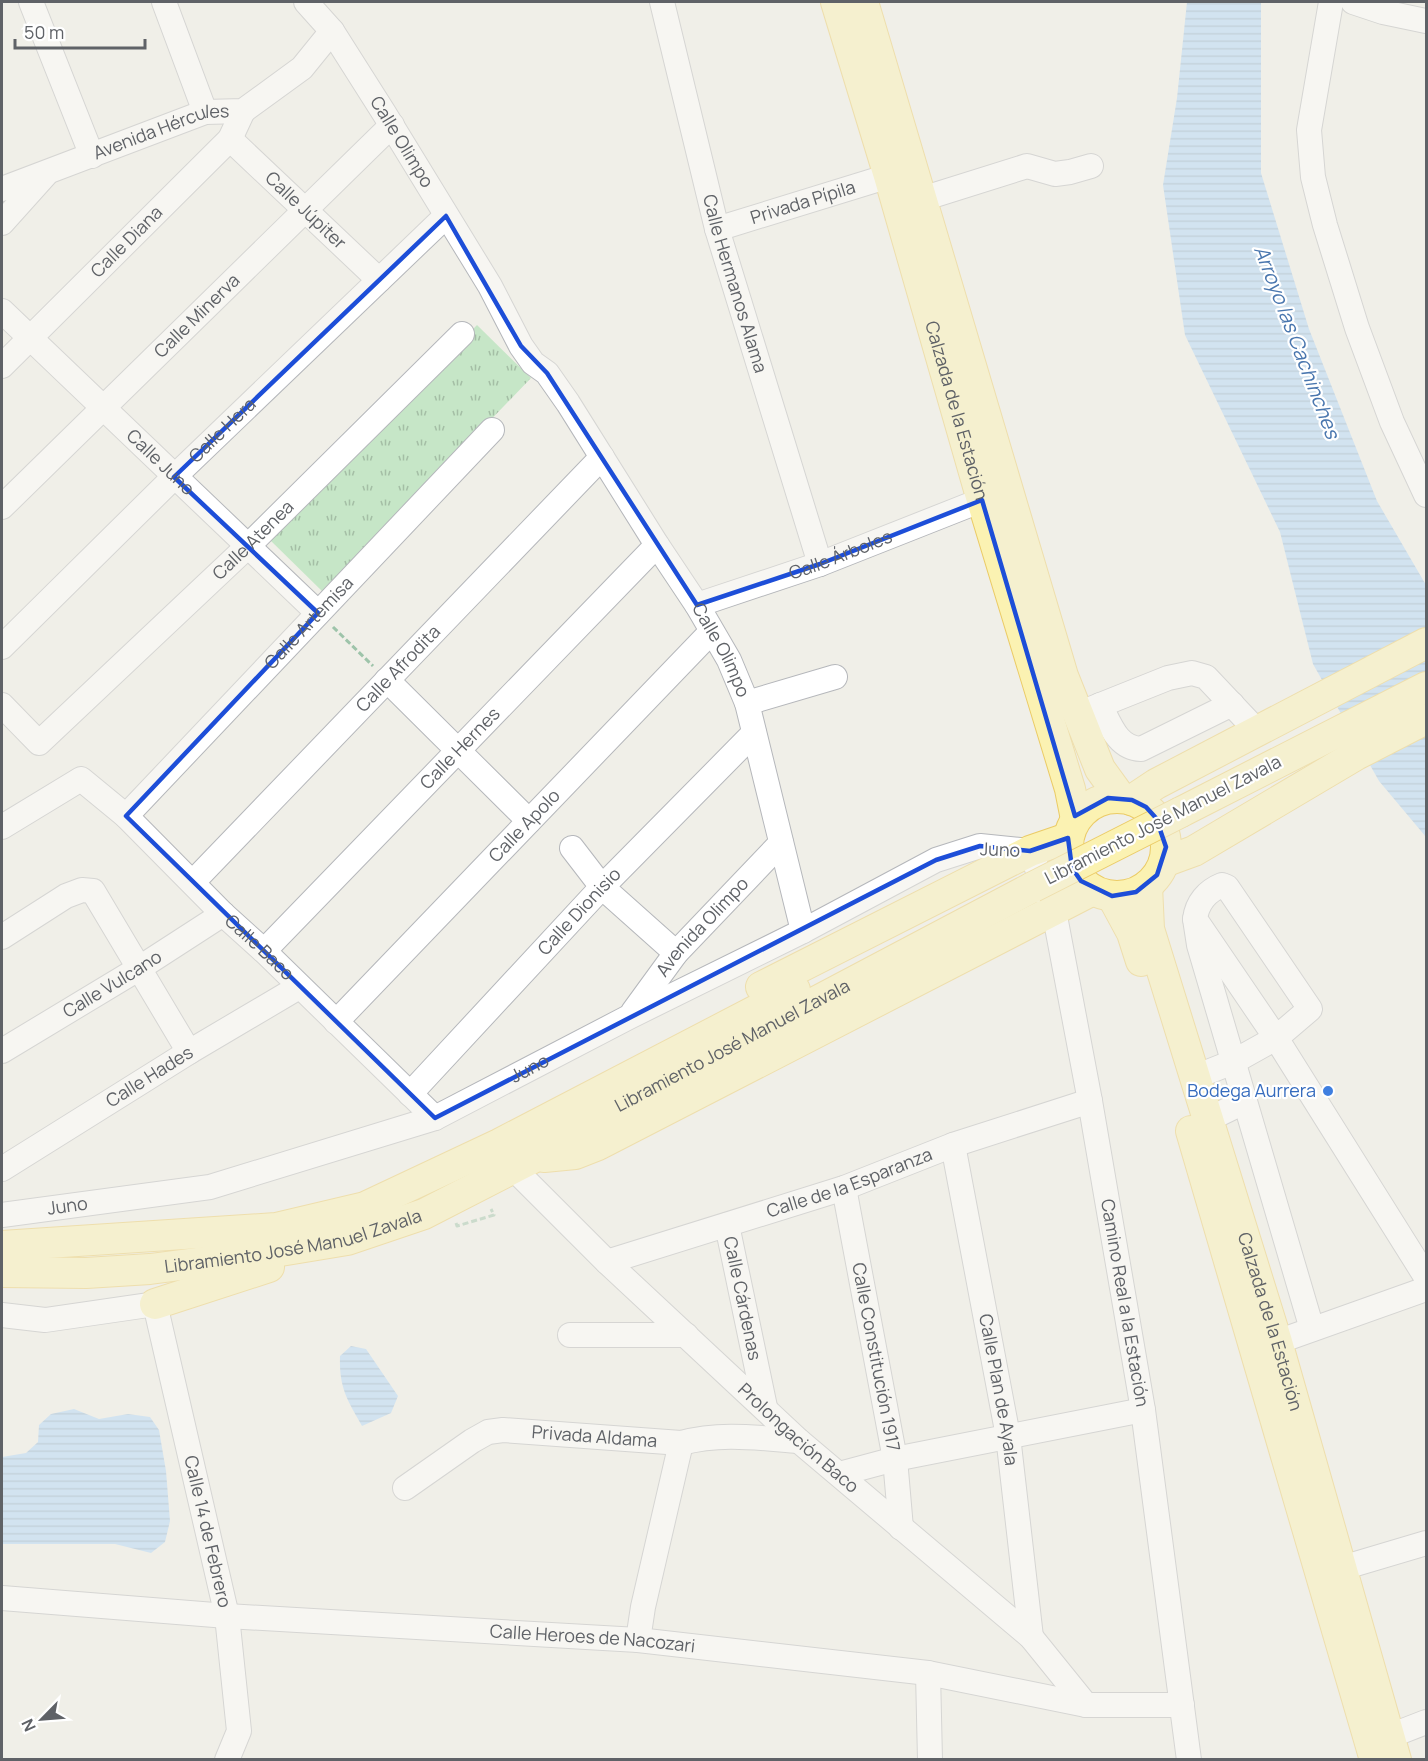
<svg xmlns="http://www.w3.org/2000/svg" width="1428" height="1761" viewBox="0 0 1428 1761" font-family="Manrope,sans-serif">
	<style>
		.park { fill: url(#park-tufts) }
		.water { fill: url(#water-rules) }
		.lines { fill: none; stroke-linecap: round; stroke-linejoin: round }
		.minor-casing { stroke: #b5b7bb; stroke-width: 26 }
		.major-casing { stroke: #ebcb66; stroke-width: 32 }
		.path { stroke: #9ec4aa; stroke-width: 3; stroke-dasharray: 6 3; stroke-linecap: butt }
		.minor { stroke: #fff; stroke-width: 24 }
		.major { stroke: #fbf2b2; stroke-width: 30 }
		.major-bridge-casing { stroke: #ebcb66; stroke-width: 32; stroke-linecap: butt }
		.major-bridge { stroke: #fbf2b2; stroke-width: 30 }
		.marked { fill: none; stroke: #1d4ed8; stroke-width: 4.5; stroke-linejoin: round }
		.shop-dot { fill: #3f7fe0; stroke: #fff; stroke-width: 2 }
		.labels { text-anchor: middle; stroke-width: 4.5; stroke-linejoin: round; paint-order: stroke }
		.street-label { font-size: 18px; fill: #5f6267; stroke: #fff }
		.shop-label { font-size: 18px; fill: #366cbe; stroke: #fff; text-anchor: end }
		.water-label { font-size: 20px; font-style: italic; fill: #4976ae; stroke: #fff }
	</style>
	<defs>
		<pattern id="park-tufts" width="24" height="20" patternUnits="userSpaceOnUse" patternTransform="scale(1.5)"><rect width="24" height="20" fill="#c6e6c7"/><path d="M3 7l-1-3M5 7V3M7 7l1-3M15 17l-1-3M17 17v-4M19 17l1-3" fill="none" stroke="#a4bea5"/></pattern>
		<pattern id="water-rules" width="6" height="5" patternUnits="userSpaceOnUse" patternTransform="scale(1.5)"><rect width="6" height="5" fill="#add6fb"/><path d="M0 2.5h6" fill="none" stroke="#90b1cf"/></pattern>
	</defs>
	<rect width="100%" height="100%" fill="#f0efe8"/>
	<!-- park -->
	<polygon class="park" points="477,325 531,378 324,593 270,540"/>
	<!-- water -->
	<g class="water">
		<polygon points="1187,2 1261,2 1261,173 1309,329 1377,501 1426,585 1426,837 1379,781 1313,664 1280,532 1185,335 1163,185 1177,98"/>
		<path d="M351,1346L366,1349L398,1396L391,1413L362,1426C347,1399 339,1388 340,1356Z"/>
		<polygon points="74,1409 99,1419 128,1414 150,1417 159,1430 166,1471 170,1521 165,1542 151,1553 115,1544 2,1544 2,1457 26,1453 38,1442 39,1425 51,1414"/>
	</g>
	<g class="lines">
		<!-- minor casing -->
		<g class="minor-casing">
			<g id="minor">
				<polyline points="31,2 92,156"/>
				<polyline points="164,2 205,112"/>
				<path id="s1" d="M306,2L332,31L384,113L490,286L521,346L533,363L547,373L568,403L657,545L697,605L729,660L747,703L803,931"/>
				<path id="s2" d="M662,2L717,229L820,564"/>
				<polyline points="1331,2 1309,130 1313,177 1325,225 1357,328 1392,422 1426,495"/>
				<polyline points="1353,2 1383,12 1426,21"/>
				<path id="s3" d="M230,139L379,280"/>
				<path id="s4" d="M2,189L205,112L243,111L302,68L332,31"/>
				<polyline points="922,199 1027,166 1055,174 1070,172 1091,166"/>
				<polyline points="2,223 46,174"/>
				<path id="s5" d="M717,229L889,176"/>
				<path id="s6" d="M2,311L318,613"/>
				<path id="s7" d="M2,366L230,139L243,111"/>
				<path id="s8" d="M2,507L392,125"/>
				<path id="s9" d="M697,605L820,564L982,500"/>
				<path id="s10" d="M2,647L174,477L446,216"/>
				<polyline points="387,680 529,821"/>
				<polyline points="747,703 835,677"/>
				<path id="s11" d="M2,705L39,743L248,546L462,334"/>
				<path d="M1100,705C1110,724 1117,748 1141,749L1232,704"/>
				<polyline points="1078,714 1168,678 1192,673 1206,677 1257,731"/>
				<path id="s12" d="M126,816L492,430"/>
				<path id="s13" d="M2,827L81,779L126,816L223,914L264,951L435,1118"/>
				<polyline points="572,848 602,887 676,953"/>
				<path id="s14" d="M193,882L602,457"/>
				<path d="M1222,885L1227,887L1310,1009L1276,1038L1195,919C1197,903 1207,891 1222,885Z"/>
				<polyline points="1195,919 1199,945 1312,1329"/>
				<polyline points="2,937 66,896 82,890 93,891 189,1052"/>
				<path id="s15" d="M264,951L657,545"/>
				<path id="s16" d="M633,1012L676,953L781,843"/>
				<path id="s17" d="M336,1022L711,632"/>
				<path id="s18" d="M2,1051L138,969L223,914"/>
				<polyline points="1195,1077 1233,1062 1276,1038 1426,1277"/>
				<path id="s19" d="M410,1094L602,887L754,733"/>
				<polyline points="1209,1119 1244,1102"/>
				<path id="s20" d="M953,1145L1008,1436L1031,1637"/>
				<path id="s21" d="M513,1168L607,1262L799,1441L1031,1637L1086,1705"/>
				<path id="s22" d="M2,1169L189,1052L299,987"/>
				<path id="s23" d="M844,1188L895,1459L901,1528"/>
				<path id="s24" d="M2,1215L210,1187L435,1118L629,1017L803,931L936,860L980,846L1030,851L1054,911L1090,1101L1143,1410L1189,1760"/>
				<path id="s25" d="M727,1225L765,1407"/>
				<path id="s26" d="M607,1262L844,1188L953,1145L1090,1101"/>
				<path id="s27" d="M2,1315L45,1320L155,1304L227,1616L239,1731L227,1760"/>
				<polyline points="570,1335 686,1335"/>
				<polyline points="1259,1345 1277,1342 1426,1289"/>
				<polyline points="839,1474 895,1459 1143,1410"/>
				<path id="s28" d="M405,1488L472,1441L488,1432L503,1430L681,1443C721,1432 759,1438 799,1441"/>
				<polyline points="1342,1568 1426,1543"/>
				<path id="s29" d="M2,1598L227,1616L638,1640L928,1673L1086,1705H1182"/>
				<polyline points="638,1640 643,1607 681,1443"/>
				<polyline points="928,1673 930,1760"/>
				<polyline points="1390,1736 1426,1722"/>
			</g>
		</g>
		<!-- major casing -->
		<g class="major-casing">
			<g id="major">
				<path id="s30" d="M836,2L889,176L982,500L1070,789L1076,819"/>
				<polyline points="863,2 1063,676 1100,769 1121,798"/>
				<circle cx="1117" cy="847" r="49"/>
				<polyline points="1132,800 1156,784 1426,643"/>
				<polyline points="1181,812 1426,687"/>
				<polyline points="1164,862 1194,851 1356,755 1426,719"/>
				<path id="s31" d="M1147,886L1149,929L1277,1342L1396,1760"/>
				<polyline points="1112,896 1132,933 1141,961"/>
				<polyline points="761,987 1030,851 1068,838"/>
				<polyline points="1191,1131 1375,1760"/>
				<polyline points="544,1157 575,1154 598,1145 1093,890"/>
				<polyline points="2,1246 276,1228 365,1207 499,1144 795,990"/>
				<path id="s32" d="M2,1272L86,1273L150,1269L250,1256L347,1240L424,1214L535,1157L609,1111L1033,887"/>
				<polyline points="155,1304 269,1267"/>
			</g>
		</g>
		<!-- path -->
		<g class="path">
			<polyline points="333,627 373,666"/>
			<polyline points="456,1223 457,1226 494,1215 491,1209"/>
		</g>
		<!-- minor -->
		<use href="#minor" class="minor"/>
		<!-- major -->
		<use href="#major" class="major"/>
		<!-- major-bridge casing -->
		<g class="major-bridge-casing">
			<polyline id="major-bridge" points="1033,887 1181,812"/>
		</g>
		<!-- major-bridge -->
		<use href="#major-bridge" class="major-bridge"/>
	</g>
	<!-- marked area -->
	<path d="M0 0H1428V1761H0ZM446,216L521,346L547,373L697,605L820,564L982,500L1075,816L1108,798L1132,800L1146,807L1156,818L1166,847L1157,875L1136,892L1112,896L1081,881L1072,868L1068,838L1030,851L980,846L936,860L435,1118L126,816L318,613L174,477Z" fill="#f0efe8" fill-opacity=".55" fill-rule="evenodd"/>
	<path class="marked" d="M446,216L521,346L547,373L697,605L820,564L982,500L1075,816L1108,798L1132,800L1146,807L1156,818L1166,847L1157,875L1136,892L1112,896L1081,881L1072,868L1068,838L1030,851L980,846L936,860L435,1118L126,816L318,613L174,477Z"/>
	<!-- markers -->
	<circle class="shop-dot" cx="1328" cy="1091" r="6"/>
	<g class="labels">
		<!-- street labels -->
		<g class="street-label">
			<text dy="6" stroke="none"><textPath href="#s4" startOffset="170">Avenida Hércules</textPath></text>
			<text dy="6" stroke="none"><textPath href="#s1" startOffset="170">Calle Olimpo</textPath></text>
			<text dy="6" stroke="none"><textPath href="#s5" startOffset="90">Privada Pípila</textPath></text>
			<text dy="6" stroke="none"><textPath href="#s3" startOffset="104">Calle Júpiter</textPath></text>
			<text dy="6" stroke="none"><textPath href="#s7" startOffset="176">Calle Diana</textPath></text>
			<text dy="6" stroke="none"><textPath href="#s2" startOffset="291">Calle Hermanos Alama</textPath></text>
			<text dy="6" stroke="none"><textPath href="#s8" startOffset="273">Calle Minerva</textPath></text>
			<text dy="6" stroke="none"><textPath href="#s30" startOffset="426">Calzada de la Estación</textPath></text>
			<text dy="6" stroke="none"><textPath href="#s10" startOffset="309">Calle Hera</textPath></text>
			<text dy="6" stroke="none"><textPath href="#s6" startOffset="219">Calle Juno</textPath></text>
			<text dy="6" stroke="none"><textPath href="#s11" startOffset="348">Calle Atenea</textPath></text>
			<text dy="6" stroke="none"><textPath href="#s9" startOffset="152">Calle Árboles</textPath></text>
			<text dy="6" stroke="none"><textPath href="#s12" startOffset="266">Calle Artemisa</textPath></text>
			<text dy="6" stroke="none"><textPath href="#s1" startOffset="772">Calle Olimpo</textPath></text>
			<text dy="6" stroke="none"><textPath href="#s14" startOffset="296">Calle Afrodita</textPath></text>
			<text dy="6" stroke="none"><textPath href="#s15" startOffset="282">Calle Hernes</textPath></text>
			<text transform="translate(1163 820) rotate(-27)" y="6">Libramiento José Manuel Zavala</text>
			<text dy="6" stroke="none"><textPath href="#s17" startOffset="272">Calle Apolo</textPath></text>
			<text transform="translate(1000 850) rotate(2)" y="6">Juno</text>
			<text dy="6" stroke="none"><textPath href="#s19" startOffset="249">Calle Dionisio</textPath></text>
			<text dy="6" stroke="none"><textPath href="#s16" startOffset="110">Avenida Olimpo</textPath></text>
			<text dy="6" stroke="none"><textPath href="#s13" startOffset="338">Calle Baco</textPath></text>
			<text dy="6" stroke="none"><textPath href="#s18" startOffset="129">Calle Vulcano</textPath></text>
			<text dy="6" stroke="none"><textPath href="#s32" startOffset="780">Libramiento José Manuel Zavala</textPath></text>
			<text dy="6" stroke="none"><textPath href="#s24" startOffset="552">Juno</textPath></text>
			<text dy="6" stroke="none"><textPath href="#s22" startOffset="174">Calle Hades</textPath></text>
			<text dy="6" stroke="none"><textPath href="#s26" startOffset="255">Calle de la Esparanza</textPath></text>
			<text dy="6" stroke="none"><textPath href="#s24" startOffset="66">Juno</textPath></text>
			<text dy="6" stroke="none"><textPath href="#s32" startOffset="294">Libramiento José Manuel Zavala</textPath></text>
			<text dy="6" stroke="none"><textPath href="#s25" startOffset="75">Calle Cárdenas</textPath></text>
			<text dy="6" stroke="none"><textPath href="#s24" startOffset="1568">Camino Real a la Estación</textPath></text>
			<text dy="6" stroke="none"><textPath href="#s31" startOffset="454">Calzada de la Estación</textPath></text>
			<text dy="6" stroke="none"><textPath href="#s23" startOffset="172">Calle Constitución 1917</textPath></text>
			<text dy="6" stroke="none"><textPath href="#s20" startOffset="249">Calle Plan de Ayala</textPath></text>
			<text dy="6" stroke="none"><textPath href="#s28" startOffset="207">Privada Aldama</textPath></text>
			<text dy="6" stroke="none"><textPath href="#s21" startOffset="393">Prolongación Baco</textPath></text>
			<text dy="6" stroke="none"><textPath href="#s27" startOffset="388">Calle 14 de Febrero</textPath></text>
			<text dy="6" stroke="none"><textPath href="#s29" startOffset="592">Calle Heroes de Nacozari</textPath></text>
		</g>
		<!-- shop labels -->
		<g class="shop-label">
			<text x="1316" y="1097">Bodega Aurrera</text>
		</g>
		<!-- water labels -->
		<g class="water-label">
			<text transform="translate(1297 342) rotate(69)" y="7">Arroyo las Cachinches</text>
		</g>
	</g>
	<!-- border -->
	<rect width="1428" height="1761" fill="none" stroke="#5f6267" stroke-width="6"/>
	<!-- north arrow -->
	<g transform="translate(42 1719) rotate(245)" stroke="#ffffff" stroke-width="4.5" paint-order="stroke">
	<path d="M0-4.5L10 22L0 15L-10 22Z" fill="#5f6267"/>
	<text y="-9" font-size="16" font-weight="bold" text-anchor="middle" fill="#5f6267">N</text>
	</g>
	<!-- scale -->
	<path d="M15 39v9h130v-9" fill="none" stroke="#5f6267" stroke-width="3"/>
	<text x="24" y="39" font-size="18" fill="#5f6267" stroke="#ffffff" stroke-width="4.5" paint-order="stroke">50 m</text>
</svg>
